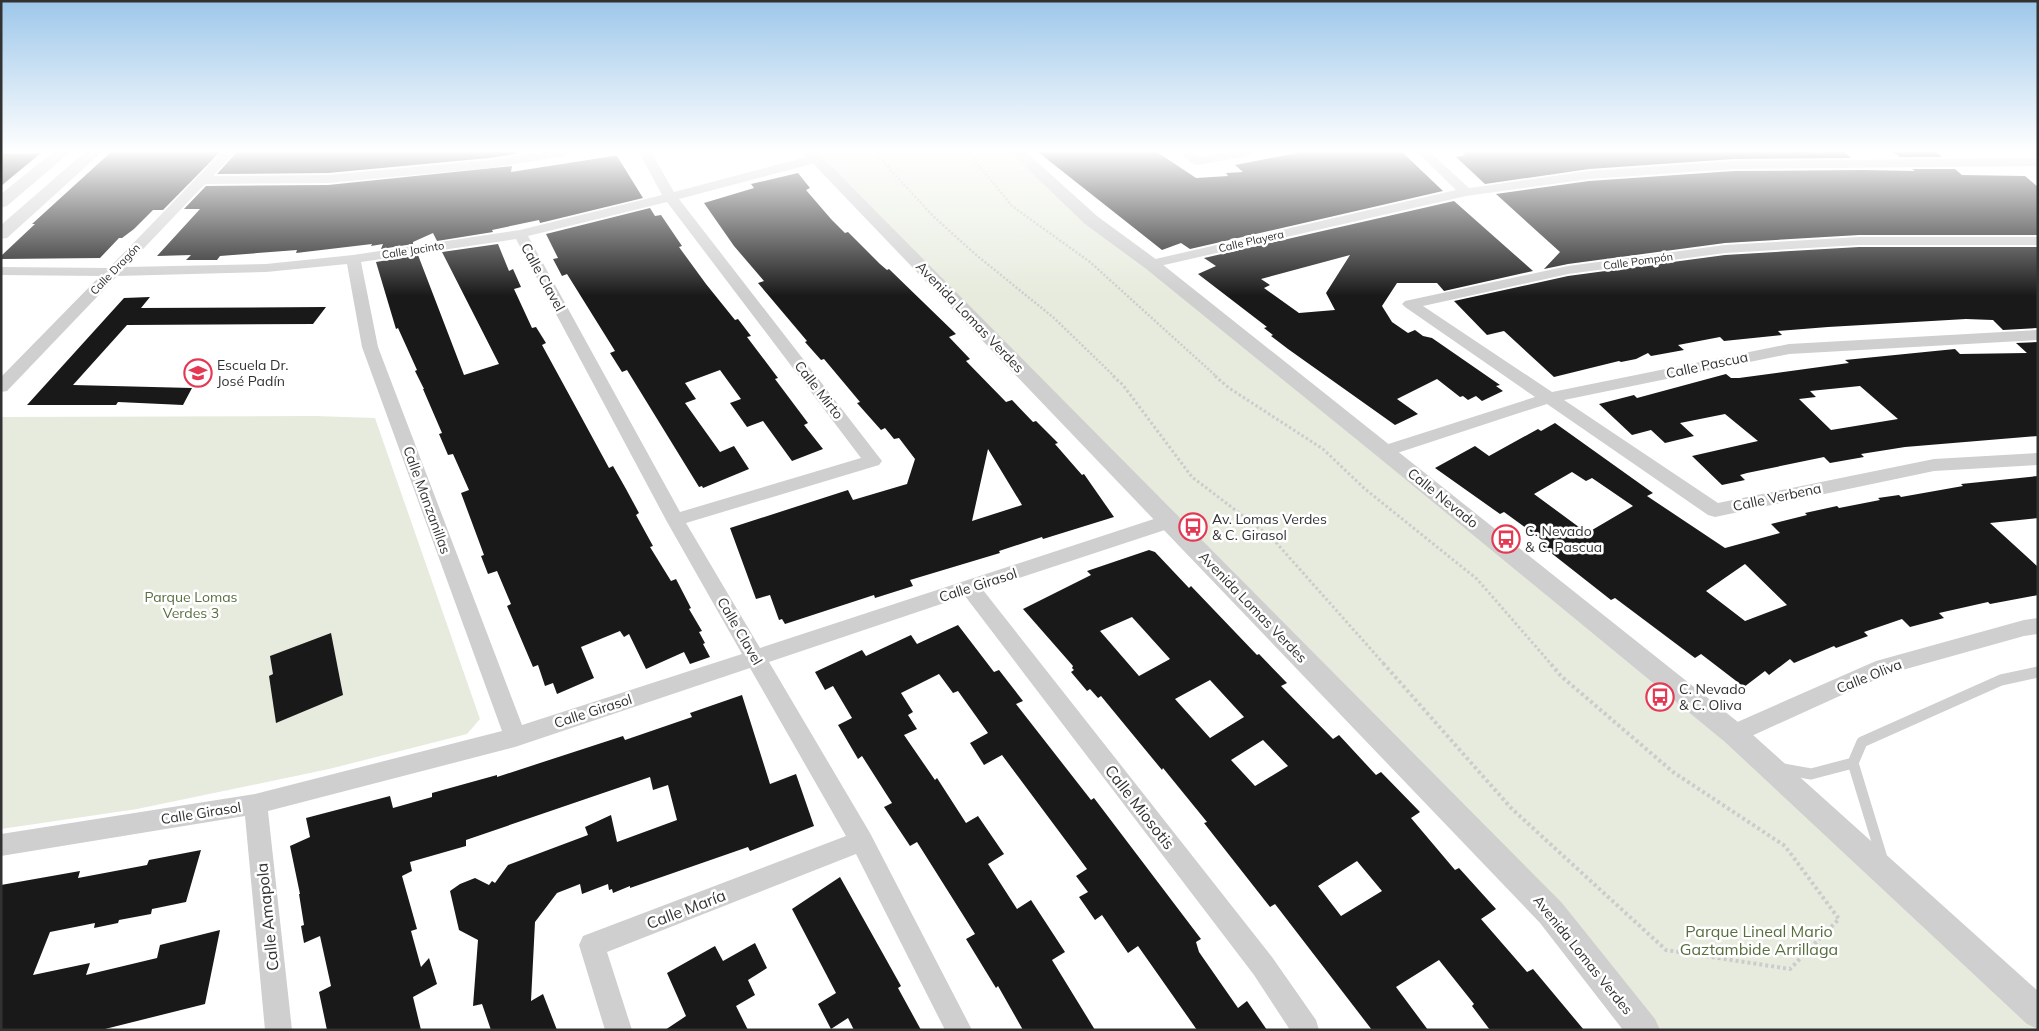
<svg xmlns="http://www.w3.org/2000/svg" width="2039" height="1031" viewBox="0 0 2039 1031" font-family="Mulish,sans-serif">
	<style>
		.green { fill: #e6ebdd }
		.building { fill: #191919; fill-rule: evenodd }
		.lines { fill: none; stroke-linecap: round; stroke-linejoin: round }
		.path-far2 { stroke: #ccc; stroke-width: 2.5; stroke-dasharray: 2 2; stroke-linecap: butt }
		.path-far1 { stroke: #ccc; stroke-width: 3; stroke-dasharray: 2.5 2.5; stroke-linecap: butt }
		.path { stroke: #ccc; stroke-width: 4; stroke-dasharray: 3 3; stroke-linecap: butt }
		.service { stroke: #cfcfcf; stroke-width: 11 }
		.minor { fill: #cfcfcf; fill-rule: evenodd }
		.tertiary { fill: #cfcfcf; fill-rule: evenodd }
		.labels { text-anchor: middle; stroke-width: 5; stroke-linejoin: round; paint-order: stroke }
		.far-street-label { font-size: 11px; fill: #323232; stroke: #fff }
		.street-label { font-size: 14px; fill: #323232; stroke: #fff }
		.poi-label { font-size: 14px; fill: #323232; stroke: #fff; text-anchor: start }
		.park-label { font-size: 14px; fill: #586e3e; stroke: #fff }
		.near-street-label { font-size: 16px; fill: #323232; stroke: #fff }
		.near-park-label { font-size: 16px; fill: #586e3e; stroke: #fff }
	</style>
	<rect width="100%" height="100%" fill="#fff"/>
	<!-- green -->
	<g class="green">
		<polygon points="809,152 1017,152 1091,220 1734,734 2038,1013 2038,1030 1644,1030"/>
		<polygon points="315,416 375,418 480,719 467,734 329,769 137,809 1,829 1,417"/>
	</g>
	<!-- building -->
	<g class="building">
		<polygon points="111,152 220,152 163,210 153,210 134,229 122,238 119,238 100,258 1,259 1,256 35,224 32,224"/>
		<polygon points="237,152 517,152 516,154 489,158 328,173 217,174"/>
		<polygon points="1038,152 1157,152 1196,178 1228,176 1226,173 1243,172 1235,165 1302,152 1402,152 1443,191 1190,249 1181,243 1162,250"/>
		<polygon points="1462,152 1844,152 1851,158 1734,159 1589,169 1485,184 1456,157 1466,155"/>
		<polygon points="1893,152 1936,152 1942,157 1900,157"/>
		<polygon points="1,153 14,154 41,153 1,186"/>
		<polygon points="613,156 617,156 643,198 540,223 539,220 492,230 493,232 437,241 433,233 413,242 413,244 381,249 383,244 371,246 372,244 296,253 297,250 220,256 217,260 186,260 191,255 157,256 200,209 184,209 206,186 328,185 512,166 511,172"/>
		<polygon points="1912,169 1955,169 1962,175 2025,176 2038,187 2038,235 1859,235 1725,243 1568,264 1544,269 1560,252 1496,194 1589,181 1734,171 1863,170 1915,171"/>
		<path d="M798,173L810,188L806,190L831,219L845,233L848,232L880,264L887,270L889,269L956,334L949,337L970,359L966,361L1006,402L1012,400L1033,422L1036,421L1058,443L1055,444L1082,475L1084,474L1114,517L1043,539L1042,537L999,551L1000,553L910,580L913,586L875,598L874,595L785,624L782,619L779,620L770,595L756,599L730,528L848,490L853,500L907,484L915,459L899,438L894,439L885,428L881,430L857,403L860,402L824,359L821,360L805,342L807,341L758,283L764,281L734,246L704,203L754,188L751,184ZM988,449L1022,505L972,521Z"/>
		<path d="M1454,201L1533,271L1444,291L1437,283H1397L1382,306L1392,322L1408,333L1415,330L1423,336L1432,338L1500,385L1496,386L1503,391L1482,401L1476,396L1468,400L1463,396L1460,397L1437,379L1397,399L1418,414L1395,425L1288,349L1271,336L1273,335L1264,328L1267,327L1198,274L1216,266L1204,258ZM1350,255L1326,293L1335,310L1299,313L1264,288L1270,285L1261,279Z"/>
		<polygon points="650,208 655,216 661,215 682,246 679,247 706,284 735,320 738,319 751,336 747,337 778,378 775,379 808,423 804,425 823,449 792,461 763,421 747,427 730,403 741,399 720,370 685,383 696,399 685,403 720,452 734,446 749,469 703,488 702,486 699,487 627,370 622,372 610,353 615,351 567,274 562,276 553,259 558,258 546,234"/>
		<polygon points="498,244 509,271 513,269 521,287 514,289 532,328 536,327 546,343 542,345 578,411 609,468 613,466 626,489 639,513 636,515 653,546 650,547 671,581 676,579 691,608 689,609 702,631 699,632 705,643 703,644 710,657 690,664 684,652 646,669 629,634 624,637 620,631 581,647 594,678 557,694 553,683 545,686 538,665 533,667 507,606 511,604 497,571 488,574 481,556 484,555 461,493 469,490 453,454 448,455 439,434 442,433 423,389 424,389 415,371 417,370 398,328 396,329 376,262 418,255 464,375 499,364 442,252"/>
		<polygon points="1859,247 2038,247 2038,328 2003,330 1993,320 1966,319 1828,327 1778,331 1782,335 1724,341 1720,337 1678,345 1684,350 1651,356 1648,353 1636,359 1621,362 1619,361 1554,377 1504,331 1487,335 1454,301 1568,276 1725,255"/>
		<polygon points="150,297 141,308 326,307 313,324 127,325 73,385 192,388 183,405 118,402 116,405 27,405 124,298"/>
		<path d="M2038,342V436L1905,447L1861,454L1864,457L1830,463L1824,457L1747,473L1740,475L1745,480L1722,485L1692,456L1758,441L1725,414L1680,423L1694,436L1665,443L1651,430L1632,435L1599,404L1634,395L1637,398L1726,374L1731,378H1739L1849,363L1845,360L1955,349L1960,354L2027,353L2016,343ZM1860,386L1898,419L1831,430L1799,399L1816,397L1810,391Z"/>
		<path d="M1555,423L1653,493L1647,496L1725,548L1780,533L1771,524L1807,515L1805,513L1837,506L1839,508L1880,500L1878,498L1899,495L1901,497L1963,486L1961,484L2038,476V518L1990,523L2038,567V595L1990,604L1988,602L1939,613L1944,618L1910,627L1902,619L1864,632L1868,636L1836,648L1834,646L1794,663L1790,659L1769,675L1765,671L1744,687L1701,654L1695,658L1615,598L1611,600L1541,545L1545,542L1504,512L1500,514L1435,468L1475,446L1489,456L1538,429L1541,431ZM1572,472L1586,481L1592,478L1633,506L1587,533L1534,494ZM1745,564L1787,605L1745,621L1706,591Z"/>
		<path d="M1149,550L1155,552L1189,588L1191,586L1257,655L1259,654L1287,683L1281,686L1333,739L1339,735L1376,775L1381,772L1420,812L1411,818L1455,870L1459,868L1496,909L1481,919L1527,972L1533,969L1584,1030H1490L1472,1006L1474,1004L1439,960L1396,987L1428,1030H1372L1275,904L1270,907L1204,823L1207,822L1163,768L1162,770L1101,696L1098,698L1090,689L1087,691L1071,672L1074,670L1072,668L1073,666L1023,609L1091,575L1087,571ZM1132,617L1170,659L1139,676L1100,631ZM1210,680L1244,717L1210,738L1175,699ZM1263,740L1288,766L1255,786L1231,760ZM1357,861L1382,891L1341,916L1318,886Z"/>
		<polygon points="958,625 994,672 999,670 1023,701 1016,704 1091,800 1094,798 1201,939 1196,942 1199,952 1238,1008 1247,1001 1267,1030 1197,1030 1138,946 1128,953 1102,915 1095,920 1079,897 1088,892 1076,876 1087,869 1002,755 984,765 970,743 988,733 958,691 953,693 939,674 901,693 913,712 908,715 917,729 904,735 935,780 937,778 966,823 978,816 1004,854 988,864 1017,909 1031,900 1065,952 1052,960 1095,1030 1023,1030 998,986 996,988 966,939 975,934 917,842 910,846 884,807 892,803 862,756 858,759 838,725 852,718 833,686 825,690 815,672 862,650 866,656 911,635 917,644"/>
		<polygon points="331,633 343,695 276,723 269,676 273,674 270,656"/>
		<polygon points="742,695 770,784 796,774 814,826 750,851 748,847 630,888 630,886 613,893 612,889 609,890 608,884 582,894 580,884 557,893 535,922 531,1001 543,994 557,1030 491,1030 482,1004 473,1006 478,940 459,930 450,891 460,884 475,878 489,885 492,881 495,883 508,865 588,835 585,827 611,815 617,842 677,820 668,785 653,790 650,777 466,840 466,846 410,862 412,871 402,876 417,929 411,931 421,967 429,958 437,984 413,997 421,1030 327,1030 319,992 331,986 320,936 304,943 301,926 304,925 299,894 300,894 290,846 310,837 306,818 390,796 393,808 432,797 432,793 497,775 497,777 623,736 625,740 692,717 690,713"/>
		<polygon points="201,850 186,902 152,909 151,914 119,920 118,923 94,928 95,923 50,932 33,975 90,963 86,975 157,958 160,945 220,930 205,1004 101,1030 1,1030 1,885 80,871 78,878 147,865 149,860"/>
		<polygon points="840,877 901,986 898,988 921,1030 854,1030 848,1018 831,1029 818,1004 836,993 792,909"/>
		<polygon points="755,943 767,968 748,980 755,995 736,1006 748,1030 665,1030 686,1016 667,973 715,946 723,961"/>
	</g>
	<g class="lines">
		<!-- path-far2 -->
		<g class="path-far2">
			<polyline points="874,152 933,216 975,254 1054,318 1115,377"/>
			<polyline points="968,152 1012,206 1090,262 1217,377"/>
		</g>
		<!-- path-far1 -->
		<g class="path-far1">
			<polyline points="1113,376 1123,385 1192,477 1272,538 1384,664"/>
			<polyline points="1215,376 1229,388 1323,449 1365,489 1477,579 1551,664"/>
		</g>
		<!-- path -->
		<polyline class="path" points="1383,663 1511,808 1666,950 1790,969 1839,919 1785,846 1673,772 1561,676 1550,663"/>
		<!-- service -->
		<g class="service">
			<polyline points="1783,769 1811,774 1853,763"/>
			<polyline points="1882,858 1853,763 1862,742 2001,680 2038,672"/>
		</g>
		<!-- minor -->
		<g class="minor">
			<path d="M222,152H235L213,176L328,175L489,160L543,152H571L565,156L489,168L328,183L205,184L126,267L266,264L353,255L520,230L662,195L639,152H651L674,192L814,155L819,156L821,159L819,162L679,199L882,461L879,465L686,523L760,648L1163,516L1170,514L1177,516L1179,521L1177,526L983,590L1272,957L1316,1020L1319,1030H1290L1254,975L965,596L769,662L870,833L972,1030H945L856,854L607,952L632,1030H605L579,945L583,936L846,836L750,668L515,747L268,811L292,1030H265L245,816L1,856V834L255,794L502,731L362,347L347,264L266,272L117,276L7,391L1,392V377L100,276L1,275V267L109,268ZM667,202L861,458L680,512L528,236ZM516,239L666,520L742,654L522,725L378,347L361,262Z"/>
			<polygon points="1179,152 1193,152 1200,157 1229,152 1254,152 1248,156 1198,165 1193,164"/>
			<polygon points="1417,152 1430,152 1469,188 1589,171 1734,161 2038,158 2038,166 1734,169 1589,179 1466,196 1151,268 1146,267 1144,264 1146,261 1151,260 1456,190"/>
			<polygon points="1859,237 2038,237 2038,245 1859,245 1725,253 1568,274 1423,306 1552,392 1789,344 2038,330 2038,340 1789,354 1564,400 1718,503 1934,459 2038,453 2038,465 1934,471 1715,517 1708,515 1547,404 1385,457 1379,455 1376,451 1379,447 1535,397 1405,307 1402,304 1405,301 1568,266 1725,245"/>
			<polygon points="2038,618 2038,634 2024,636 1888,674 1734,744 1726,741 1723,734 1726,727 1876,661 2024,620"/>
		</g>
		<!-- tertiary -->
		<g class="tertiary">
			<polygon points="53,152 70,152 7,206 1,208 1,194"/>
			<polygon points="85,152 102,152 7,238 1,239 1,225"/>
			<polygon points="802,152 817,152 1562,903 1655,1019 1660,1030 1623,1030 1540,923"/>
			<polygon points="1010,152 1026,152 1097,216 1157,260 1743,726 2038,991 2038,1029 2027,1024 1725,742 1377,456 1145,268 1085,224"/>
		</g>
	</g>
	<!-- sky -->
	<linearGradient id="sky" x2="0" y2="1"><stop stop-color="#9dc7ea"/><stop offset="0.51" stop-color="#fff"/><stop offset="1" stop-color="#fff" stop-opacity="0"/></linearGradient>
	<rect width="2039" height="296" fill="url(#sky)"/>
	<!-- icons -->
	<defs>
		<g id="school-ring" transform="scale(1.4375)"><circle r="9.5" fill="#fff" stroke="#e43853" stroke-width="1.5"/><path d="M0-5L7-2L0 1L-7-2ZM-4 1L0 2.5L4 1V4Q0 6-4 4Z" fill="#e43853"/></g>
		<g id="bus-ring" transform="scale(1.4375)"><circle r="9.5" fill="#fff" stroke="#e43853" stroke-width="1.5"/><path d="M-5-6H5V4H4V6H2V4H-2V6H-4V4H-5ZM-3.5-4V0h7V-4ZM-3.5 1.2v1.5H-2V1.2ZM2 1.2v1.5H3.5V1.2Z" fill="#e43853"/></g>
	</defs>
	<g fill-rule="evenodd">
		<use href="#school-ring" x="198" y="373"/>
		<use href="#bus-ring" x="1193" y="527"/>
		<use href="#bus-ring" x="1506" y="539"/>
		<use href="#bus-ring" x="1660" y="697"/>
	</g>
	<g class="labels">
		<!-- far-street labels -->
		<g class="far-street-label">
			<text transform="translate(1251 241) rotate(-13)" y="4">Calle Playera</text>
			<text transform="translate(413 250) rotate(-9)" y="4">Calle Jacinto</text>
			<text transform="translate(1638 261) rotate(-8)" y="4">Calle Pompón</text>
			<text transform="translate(115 269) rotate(-46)" y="4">Calle Dragón</text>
		</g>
		<!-- street labels -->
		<g class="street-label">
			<text transform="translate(543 277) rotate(61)" y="5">Calle Clavel</text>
			<text transform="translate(970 317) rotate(46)" y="5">Avenida Lomas Verdes</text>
			<text transform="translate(1707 365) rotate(-12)" y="5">Calle Pascua</text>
			<text transform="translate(819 390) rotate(52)" y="5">Calle Mirto</text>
			<text transform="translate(1777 497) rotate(-12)" y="5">Calle Verbena</text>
			<text transform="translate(1443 498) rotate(39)" y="5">Calle Nevado</text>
			<text transform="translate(427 500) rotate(70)" y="5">Calle Manzanillas</text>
			<text transform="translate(978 585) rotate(-18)" y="5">Calle Girasol</text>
			<text transform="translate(1253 607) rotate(46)" y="5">Avenida Lomas Verdes</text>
			<text transform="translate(740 631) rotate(60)" y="5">Calle Clavel</text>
			<text transform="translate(1869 676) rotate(-22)" y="5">Calle Oliva</text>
			<text transform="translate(593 711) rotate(-18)" y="5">Calle Girasol</text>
			<text transform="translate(201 813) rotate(-9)" y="5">Calle Girasol</text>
			<text transform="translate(1583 955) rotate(51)" y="5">Avenida Lomas Verdes</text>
		</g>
		<!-- poi labels -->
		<g class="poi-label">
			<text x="217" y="370">Escuela Dr.<tspan x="217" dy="16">José Padín</tspan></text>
			<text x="1212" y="524">Av. Lomas Verdes<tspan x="1212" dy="16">&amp; C. Girasol</tspan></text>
			<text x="1525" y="536">C. Nevado<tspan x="1525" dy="16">&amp; C. Pascua</tspan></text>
			<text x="1679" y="694">C. Nevado<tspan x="1679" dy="16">&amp; C. Oliva</tspan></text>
		</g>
		<!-- park labels -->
		<g class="park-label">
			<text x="191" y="602">Parque Lomas<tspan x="191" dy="16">Verdes 3</tspan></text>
		</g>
		<!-- near-street labels -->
		<g class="near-street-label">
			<text transform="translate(1140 807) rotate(52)" y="6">Calle Miosotis</text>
			<text transform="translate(686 909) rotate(-21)" y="6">Calle María</text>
			<text transform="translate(267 917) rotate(-96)" y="6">Calle Amapola</text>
		</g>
		<!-- near-park labels -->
		<g class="near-park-label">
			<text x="1759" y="937">Parque Lineal Mario<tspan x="1759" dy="18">Gaztambide Arrillaga</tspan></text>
		</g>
	</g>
	<!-- border -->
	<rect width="2039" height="1031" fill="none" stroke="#323232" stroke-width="5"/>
</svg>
